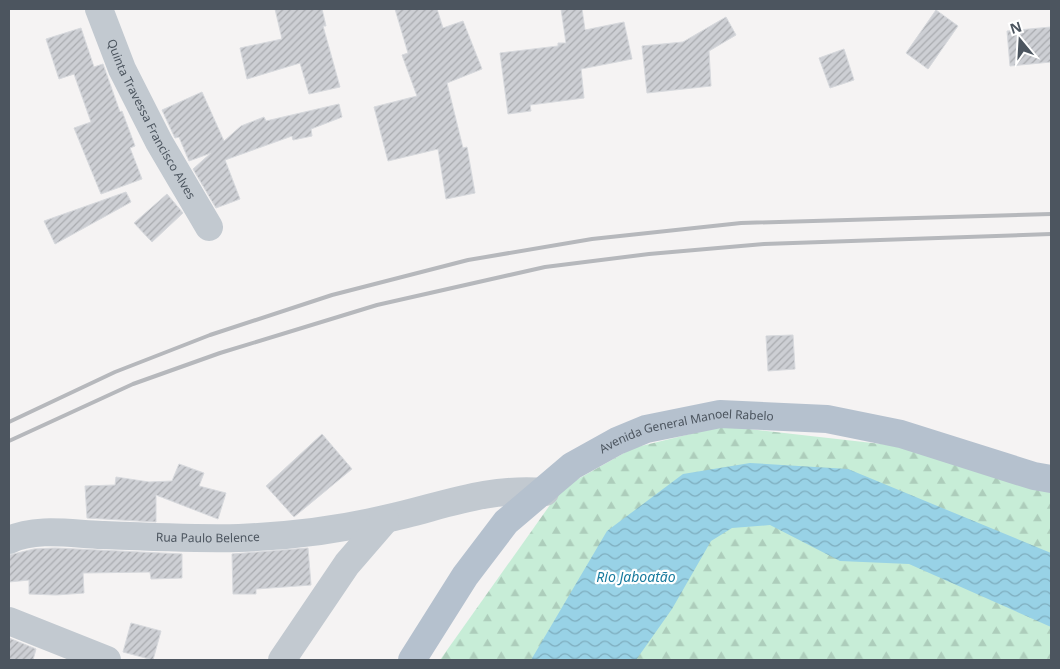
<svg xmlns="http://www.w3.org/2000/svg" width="1060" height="669" viewBox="0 0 1060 669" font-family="'Noto Sans',sans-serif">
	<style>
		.forest { fill: url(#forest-firs) }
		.water { fill: url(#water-waves) }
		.building { fill: url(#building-hatch); stroke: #d7d9dd }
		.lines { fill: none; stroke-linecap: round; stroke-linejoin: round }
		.minor { stroke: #c2c9d0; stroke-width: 28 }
		.major { stroke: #b5c1ce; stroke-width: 28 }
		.rail { stroke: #b6b8bc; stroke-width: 4 }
		.labels { text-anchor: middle; stroke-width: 4.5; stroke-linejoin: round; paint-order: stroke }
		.street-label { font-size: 12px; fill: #4c555f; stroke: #fff }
		.water-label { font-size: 14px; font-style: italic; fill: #197b9e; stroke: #fff }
	</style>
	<defs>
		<pattern id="forest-firs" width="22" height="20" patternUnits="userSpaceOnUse" patternTransform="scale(1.25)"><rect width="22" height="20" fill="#c7edd7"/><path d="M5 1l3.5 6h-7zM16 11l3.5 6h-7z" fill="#adcdbb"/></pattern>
		<pattern id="water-waves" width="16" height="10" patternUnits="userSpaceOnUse" patternTransform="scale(1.25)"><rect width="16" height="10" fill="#98d2e6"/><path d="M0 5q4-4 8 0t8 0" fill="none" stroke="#7eadbe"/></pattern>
		<pattern id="building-hatch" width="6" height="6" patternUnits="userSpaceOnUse" patternTransform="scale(1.25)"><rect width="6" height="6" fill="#cdcfd4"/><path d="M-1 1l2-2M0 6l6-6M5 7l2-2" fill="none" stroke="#a9abaf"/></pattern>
	</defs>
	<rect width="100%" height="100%" fill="#f5f3f3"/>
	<!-- forest -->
	<polygon class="forest" points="723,426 899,446 1051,490 1051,660 440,660 562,488 633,448"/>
	<!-- water -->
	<polygon class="water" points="750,463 848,469 1051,553 1051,627 909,564 840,561 770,525 732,528 711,541 672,609 636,660 531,660 607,531 683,474"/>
	<!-- building -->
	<g class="building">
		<polygon points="275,9 322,9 326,26 323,26 340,87 309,94 300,63 247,79 240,48 282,39"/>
		<polygon points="395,9 437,9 443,28 463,21 482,69 447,83 463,148 467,147 475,193 446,199 438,149 388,161 374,107 417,96 402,55 408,53"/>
		<polygon points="561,9 582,9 585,30 624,22 632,59 581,69 584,98 530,105 531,111 508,114 500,53 558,46 558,43 566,43"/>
		<polygon points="936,10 958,26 928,69 906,53"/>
		<polygon points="726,17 736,35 709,51 711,86 647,93 642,46 683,42"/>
		<polygon points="1051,27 1051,62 1010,66 1007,31"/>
		<polygon points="81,28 94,67 103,64 120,112 122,111 135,146 130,148 142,179 101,194 74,128 91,122 74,74 59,79 46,39"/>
		<polygon points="844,49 854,80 830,88 819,58"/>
		<polygon points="202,92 224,141 241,126 264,117 266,121 339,104 342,117 311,129 312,136 293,140 292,136 225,160 240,199 216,208 193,169 211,153 189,161 179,137 175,138 162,110"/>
		<polygon points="126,192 131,202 55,244 44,221"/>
		<polygon points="167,194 183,213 152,242 134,223"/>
		<polygon points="793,335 795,369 768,371 766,336"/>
		<polygon points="322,434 352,469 294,517 266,486"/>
		<polygon points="179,464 204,473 199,486 226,493 218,519 156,495 156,522 87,518 85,486 115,485 116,477 149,482 172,481"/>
		<polygon points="55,548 182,554 182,578 151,579 150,572 83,573 84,593 56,595 29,594 29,580 9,582 9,555 34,549"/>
		<polygon points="308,548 311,585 256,589 256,594 233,594 232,554"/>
		<polygon points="131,623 161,631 153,660 123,652"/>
		<polygon points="9,638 36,649 33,660 9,660"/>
	</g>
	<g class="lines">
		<!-- minor -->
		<g class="minor">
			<path id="s1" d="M99,9L122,69L159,142L209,227"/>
			<path id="s2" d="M9,540C37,527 72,534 102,535C148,537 193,539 239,538C287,536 338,530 385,519C441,507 485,487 545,492"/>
			<polyline points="9,621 107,660"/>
			<polyline points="282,660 347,564 385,520"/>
		</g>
		<!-- major -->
		<path class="major" id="s3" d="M412,660L465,576L506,522L572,466L617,441L646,429L720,414L827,419L901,434L1034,476L1051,479"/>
		<!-- rail -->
		<g class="rail">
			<polyline points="9,422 115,372 210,335 332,295 468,260 592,239 741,223 1051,214"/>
			<polyline points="9,441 133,384 220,353 377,305 545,267 649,254 764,244 1051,234"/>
		</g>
	</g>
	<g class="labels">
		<!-- street labels -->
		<g class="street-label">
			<text dy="4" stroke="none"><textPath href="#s1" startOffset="122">Quinta Travessa Francisco Alves</textPath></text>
			<text dy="4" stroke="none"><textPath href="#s3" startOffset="376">Avenida General Manoel Rabelo</textPath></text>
			<text dy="4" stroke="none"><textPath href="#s2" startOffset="200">Rua Paulo Belence</textPath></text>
		</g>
		<!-- water labels -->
		<g class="water-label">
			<text x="636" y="582">Rio Jaboatão</text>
		</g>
	</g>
	<!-- border -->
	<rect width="1060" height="669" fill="none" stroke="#4c555f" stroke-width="20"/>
	<!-- north arrow -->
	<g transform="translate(1020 40) rotate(342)" stroke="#ffffff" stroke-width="4" paint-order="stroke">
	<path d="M0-4L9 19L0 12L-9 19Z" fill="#4c555f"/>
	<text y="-8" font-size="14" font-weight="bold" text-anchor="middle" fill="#4c555f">N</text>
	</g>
</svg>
